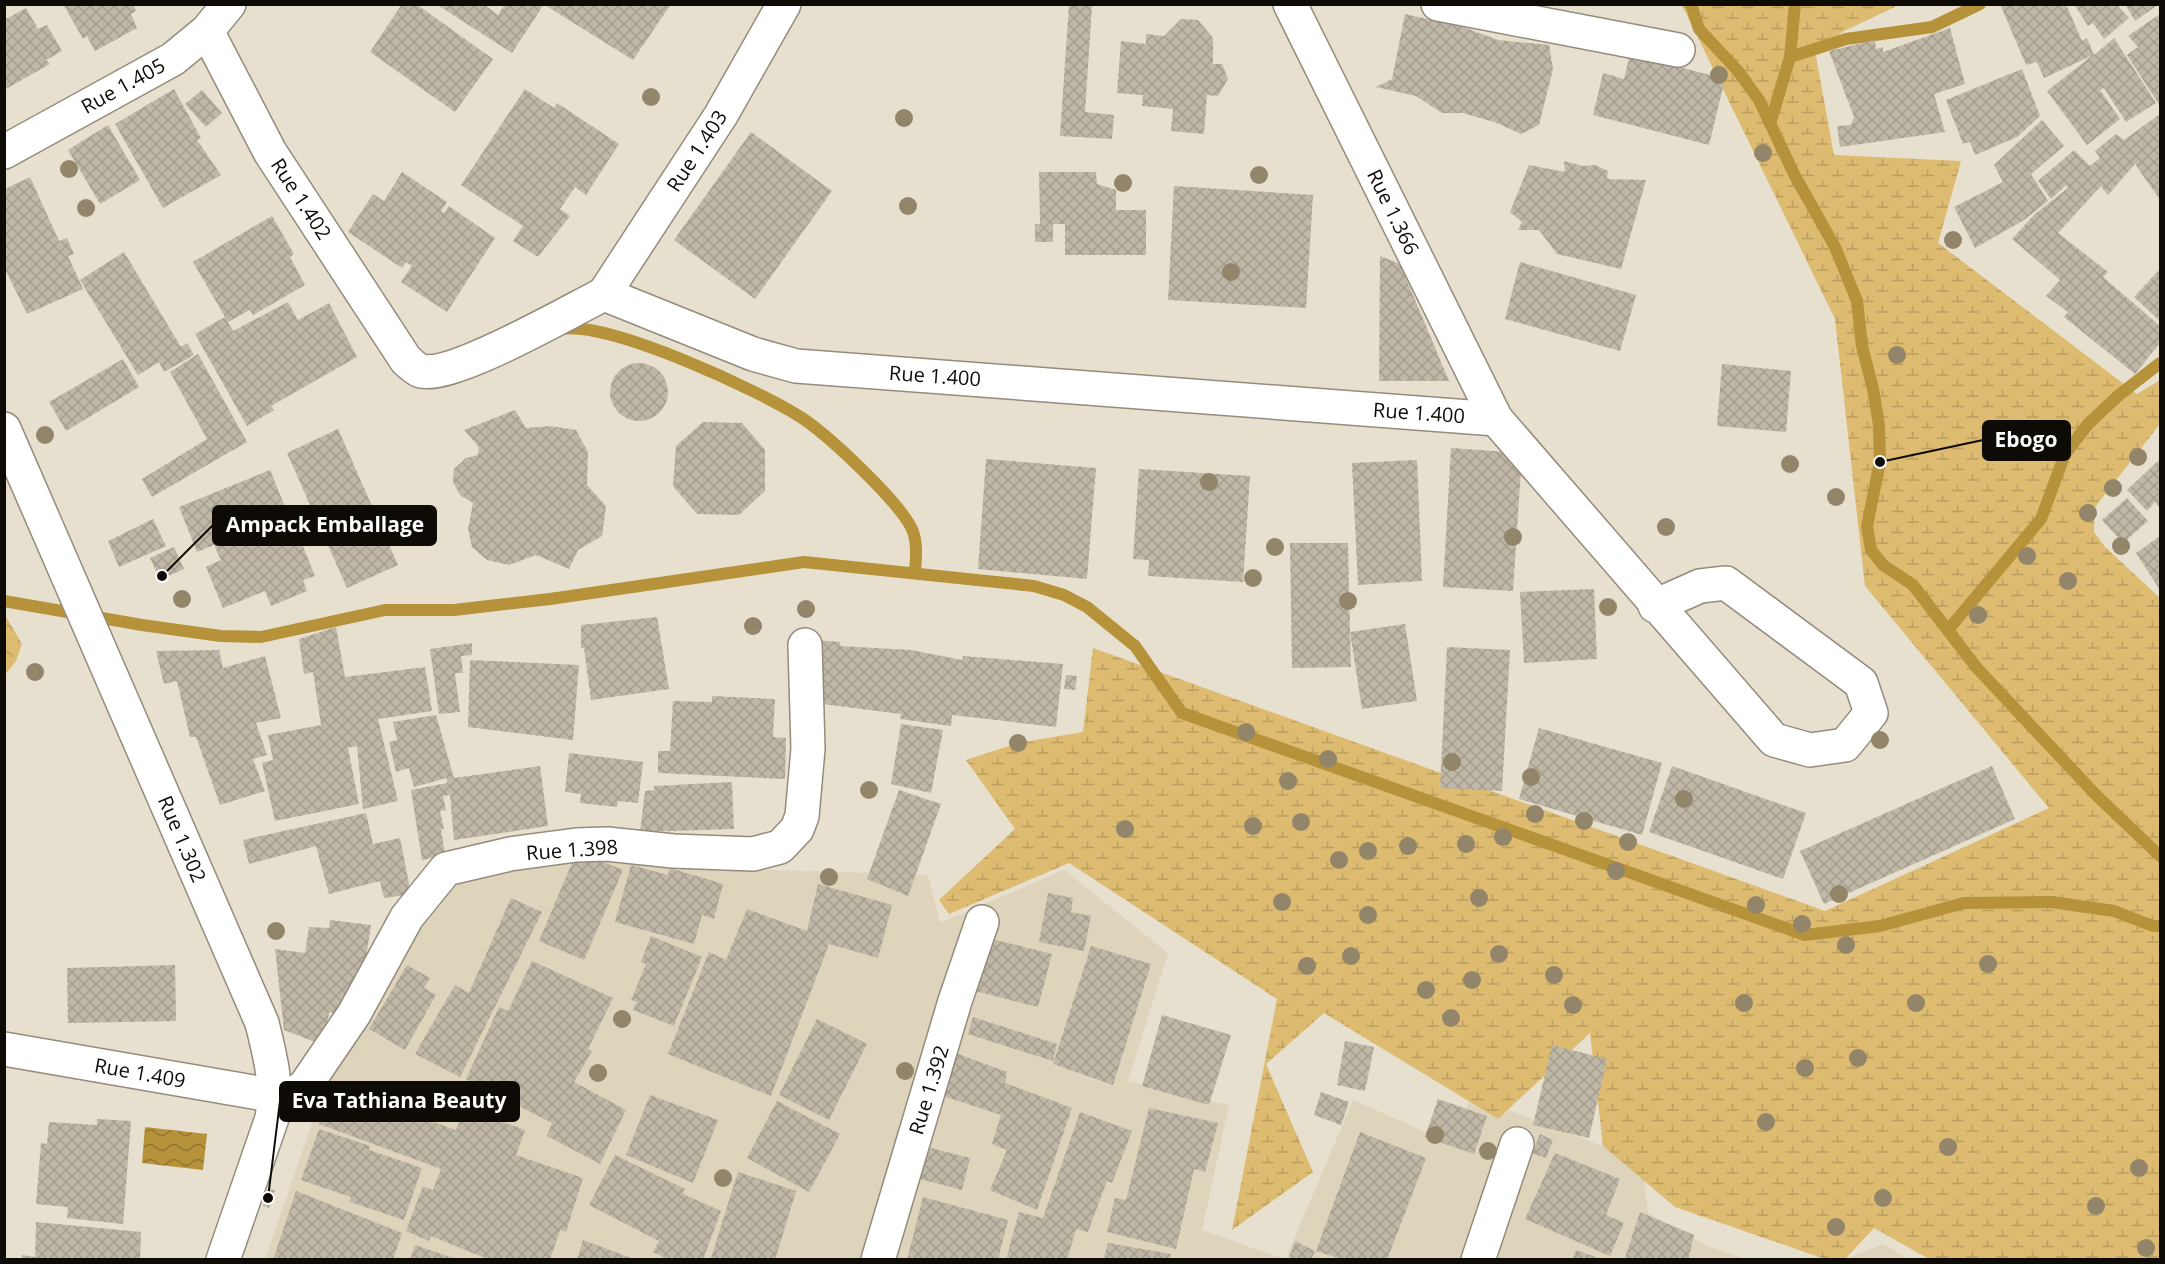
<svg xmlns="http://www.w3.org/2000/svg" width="2165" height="1264" viewBox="0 0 2165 1264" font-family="'Open Sans',sans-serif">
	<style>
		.built { fill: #ded3bb }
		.forest { fill: url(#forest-crowns) }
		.wetland { fill: url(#wetland-marsh) }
		.water { fill: url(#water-waves) }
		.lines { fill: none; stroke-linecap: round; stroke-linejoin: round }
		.stream { stroke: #b6923b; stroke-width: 12 }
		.building { fill: url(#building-cross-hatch) }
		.minor-casing { stroke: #938c7c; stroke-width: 36 }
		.minor { stroke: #fff; stroke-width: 33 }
		.tree { fill: #928569 }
		.labels { text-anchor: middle; stroke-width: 5; stroke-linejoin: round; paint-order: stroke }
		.street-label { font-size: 20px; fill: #0e0b06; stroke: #fff }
		.leader { fill: none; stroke: #0e0b06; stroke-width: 2 }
		.callout-dot { fill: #0e0b06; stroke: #fff; stroke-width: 2 }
		.callout { fill: #0e0b06; stroke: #0e0b06; stroke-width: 2 }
		.callout-label { font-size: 21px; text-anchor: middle; font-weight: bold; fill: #fff }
	</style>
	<defs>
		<pattern id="forest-crowns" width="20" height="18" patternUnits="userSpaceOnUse" patternTransform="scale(1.5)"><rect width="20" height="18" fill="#ddbb70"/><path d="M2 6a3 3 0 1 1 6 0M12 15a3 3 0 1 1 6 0" fill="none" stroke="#bc9f60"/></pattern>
		<pattern id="wetland-marsh" width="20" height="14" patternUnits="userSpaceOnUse" patternTransform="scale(1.5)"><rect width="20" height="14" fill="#ddbb70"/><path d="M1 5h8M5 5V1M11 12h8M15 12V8" fill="none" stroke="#bc9f60"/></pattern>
		<pattern id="water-waves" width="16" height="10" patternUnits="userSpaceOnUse" patternTransform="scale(1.5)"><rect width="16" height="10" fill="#b6923b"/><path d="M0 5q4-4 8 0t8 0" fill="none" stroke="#927530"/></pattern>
		<pattern id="building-cross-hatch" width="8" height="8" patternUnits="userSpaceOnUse" patternTransform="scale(1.5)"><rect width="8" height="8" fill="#c0b8a7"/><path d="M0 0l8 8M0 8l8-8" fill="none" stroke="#a49d8e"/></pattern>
	</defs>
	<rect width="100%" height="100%" fill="#e8e0cf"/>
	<!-- built -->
	<g class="built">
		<polygon points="589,849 749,869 928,875 940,923 1064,870 1168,953 1128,1081 1229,1105 1202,1230 1284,1259 265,1260 326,1082 441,875"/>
		<polygon points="1471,1096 1642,1161 1648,1213 1705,1245 1746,1259 1285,1260 1353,1100 1453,1144"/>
		<polygon points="1883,1244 1909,1259 1846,1259"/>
	</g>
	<!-- forest -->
	<polygon class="forest" points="4,613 22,644 16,661 5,675"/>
	<!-- wetland -->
	<polygon class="wetland" points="1682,5 1895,5 1895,7 1844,31 1815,51 1834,155 1961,161 1938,243 2137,394 2160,380 2160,424 2095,507 2094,532 2105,547 2160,598 2160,1259 1929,1259 1874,1228 1845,1259 1825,1259 1675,1207 1603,1146 1590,1033 1498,1119 1324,1013 1266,1064 1313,1172 1232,1230 1277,999 1069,863 949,914 939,900 1015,829 966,760 1018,743 1083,732 1093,648 1825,911 2049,808 1865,586 1835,319"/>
	<!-- water -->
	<polygon class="water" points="145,1127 207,1134 203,1170 142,1163"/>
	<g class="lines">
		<!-- stream -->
		<g class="stream">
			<polyline points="1691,4 1699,29 1738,71 1759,100 1795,176 1835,247 1857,301 1862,346 1873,389 1879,425 1880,462 1867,526 1871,550 1883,565 1913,585 1976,667 2096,795 2160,856"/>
			<polyline points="1790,57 1846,39 1932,27 1980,4"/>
			<polyline points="1770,124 1790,57 1795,4"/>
			<path d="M559,330C600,316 768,394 805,420C832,439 896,499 911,527C918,541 916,557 915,572"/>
			<polyline points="4,601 142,625 221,636 261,637 385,610 454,610 550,599 804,562 1034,586 1064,595 1087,607 1135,646 1182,713 1805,935 1880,926 1964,903 2052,902 2114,911 2153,926 2160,926"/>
			<polyline points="1948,630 2041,519 2065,454 2088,424 2119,395 2160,363"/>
		</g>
	</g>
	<!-- building -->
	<g class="building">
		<polygon points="63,4 133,4 136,11 131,14 137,28 95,51 87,36 83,39"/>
		<polygon points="402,4 416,4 493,59 455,112 370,52"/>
		<polygon points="436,4 483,4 498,15 505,4 544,4 512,53"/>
		<polygon points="549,4 671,4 633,60 548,7"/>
		<polygon points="2000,4 2066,4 2082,41 2087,38 2094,55 2114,38 2156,103 2126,122 2104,88 2100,90 2120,119 2087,145 2047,91 2093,55 2044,78 2037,62 2026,65"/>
		<polygon points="2074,4 2116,4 2129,18 2104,39 2093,23 2088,26"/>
		<polygon points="2125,4 2159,4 2135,21"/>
		<polygon points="1069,5 1092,5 1085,112 1114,115 1112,139 1060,136"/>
		<polygon points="26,8 38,29 47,25 62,51 46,60 50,64 4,90 4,20"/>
		<polygon points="1405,14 1463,27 1498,40 1549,45 1553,69 1539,125 1521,134 1497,123 1463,113 1442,113 1416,96 1376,87 1392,79"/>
		<polygon points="2160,14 2160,106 2127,55 2138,47 2128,36"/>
		<polygon points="1181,19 1198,20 1213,38 1213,64 1222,64 1228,79 1218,96 1207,95 1204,134 1171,131 1173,109 1142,106 1143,95 1117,93 1121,41 1146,44 1146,34 1164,36"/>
		<polygon points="1950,28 1965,84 1934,94 1945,132 1840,147 1837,126 1851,125 1854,117 1829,51 1875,40 1876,49 1883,47 1883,52"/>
		<polygon points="1630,54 1725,79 1709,145 1593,115 1603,73 1624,79"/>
		<polygon points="2022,69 2040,116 2017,137 1975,155 1970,142 1963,144 1946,100"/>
		<polygon points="174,89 201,138 197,140 221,175 163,208 115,124"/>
		<polygon points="525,89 554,108 557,103 619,144 586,195 575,187 560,209 570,216 538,257 513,241 523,226 461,185"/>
		<polygon points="202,90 222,113 206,127 185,104"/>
		<polygon points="2160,114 2160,200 2135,164 2108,195 2101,186 2058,233 2108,272 2103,277 2160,326 2160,343 2135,374 2064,317 2068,312 2046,296 2060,280 2012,239 2035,214 2068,188 2066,185 2051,199 2038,181 2074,150 2090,166 2100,158 2095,151 2116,134 2124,140"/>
		<polygon points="2042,120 2064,146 2031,174 2048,201 2024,220 1975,248 1954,207 2003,182 1994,165"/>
		<polygon points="108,125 140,180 100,204 68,150"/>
		<polygon points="751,132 832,191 755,299 674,240"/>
		<polygon points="1564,161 1583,166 1595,165 1608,171 1607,179 1646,180 1621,269 1557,254 1539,230 1518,230 1522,222 1510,212 1529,165 1565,172"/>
		<polygon points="402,172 447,202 441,211 444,213 449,206 495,238 447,312 401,282 412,266 406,262 402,268 348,232 373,194 384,201"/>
		<polygon points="1039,172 1096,172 1097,184 1116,190 1116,210 1146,210 1146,255 1065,255 1065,224 1053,224 1053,242 1035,242 1035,224 1040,224"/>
		<polygon points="30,177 59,241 67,238 74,254 68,256 83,289 27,314 5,269 5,189"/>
		<polygon points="1174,186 1313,195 1306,308 1168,300"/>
		<polygon points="272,216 294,254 290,257 305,285 253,315 250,310 228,322 233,331 288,302 298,320 329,303 357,357 271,406 274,410 247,426 195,334 225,317 193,262"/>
		<polygon points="124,252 181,347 187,343 194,355 164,372 159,362 138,375 80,280"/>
		<polygon points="1380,256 1400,264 1449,381 1379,381"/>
		<polygon points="1520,262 1636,295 1620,351 1505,319"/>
		<polygon points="2160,269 2160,321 2134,297"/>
		<polygon points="198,354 247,442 152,497 142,479 207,439 170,372"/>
		<polygon points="123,359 139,387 66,431 49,402"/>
		<circle cx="639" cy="392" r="29"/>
		<polygon points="1722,364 1791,371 1786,432 1717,426"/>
		<polygon points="515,410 526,428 550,426 576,430 588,452 587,485 606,506 602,536 578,550 569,569 536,555 509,565 487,560 472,547 468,529 473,503 460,495 453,482 454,469 466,458 478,455 479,447 464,430"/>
		<polygon points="703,422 742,423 765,450 765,491 739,515 697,514 673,486 676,446"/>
		<polygon points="338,429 398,565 347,588 287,453"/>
		<polygon points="1451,448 1522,453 1513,591 1443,587"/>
		<polygon points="986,459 1096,468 1087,579 978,569"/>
		<polygon points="2160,459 2160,508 2155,502 2147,511 2127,490"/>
		<polygon points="1417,460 1422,581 1358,585 1352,463"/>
		<polygon points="1139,469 1250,476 1243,582 1148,576 1149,560 1133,559"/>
		<polygon points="270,470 288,514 277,519 285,539 298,534 315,576 303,580 307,591 271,606 265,591 223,608 206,567 221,560 214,545 197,552 179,507"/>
		<polygon points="2127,498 2148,521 2123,543 2102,520"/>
		<polygon points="153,519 166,546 119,567 108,541"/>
		<polygon points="2160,536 2160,590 2136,553"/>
		<polygon points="1290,543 1348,543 1350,632 1405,624 1417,701 1362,709 1350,632 1351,667 1292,668"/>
		<polygon points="174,547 184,569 160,580 150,558"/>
		<polygon points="1594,589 1597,659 1524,663 1520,592"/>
		<polygon points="657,617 669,689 591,700 584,648 581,648 581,625"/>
		<polygon points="336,627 345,677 425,667 432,711 378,719 398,801 363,809 357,746 348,748 359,804 275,821 262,763 273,760 268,735 321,725 313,672 304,674 299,639"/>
		<polygon points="816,640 840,642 840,646 911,650 962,660 963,656 1063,664 1056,727 952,715 951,726 900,719 901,714 815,703"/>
		<polygon points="472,643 472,655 461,656 463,673 455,673 460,712 439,714 430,649"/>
		<polygon points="1447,647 1510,650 1502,791 1440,788"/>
		<polygon points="219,650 223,668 265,656 281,718 256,723 267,755 253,759 265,791 220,805 196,737 190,737 177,681 164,684 156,651"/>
		<polygon points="470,660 579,665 573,740 468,727"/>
		<polygon points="1066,675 1077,676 1075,690 1064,689"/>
		<polygon points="712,696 775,699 773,737 786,738 785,779 658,773 658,751 670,751 673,701 712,702"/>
		<polygon points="436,715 454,778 540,766 548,826 454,840 450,795 443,796 446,810 440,811 444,829 441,829 445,855 422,860 411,790 447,783 447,778 414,787 409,768 396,772 389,742 397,740 393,722"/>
		<polygon points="901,724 943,730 931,793 891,784"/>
		<polygon points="1539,728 1662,763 1642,835 1519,799"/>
		<polygon points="569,753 643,762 638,803 618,801 617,807 580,803 581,794 565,792"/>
		<polygon points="1672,766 1806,813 1783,879 1649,832"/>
		<polygon points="1992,766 2015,819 1824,904 1800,851"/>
		<polygon points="732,782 734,829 640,832 645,791 654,790 654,786"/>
		<polygon points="899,790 941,804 908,896 867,879"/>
		<polygon points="366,813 373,844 400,838 411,894 384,898 380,881 329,894 316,846 249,864 243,840"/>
		<polygon points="577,851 623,870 584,960 539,941"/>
		<polygon points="631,865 668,875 670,868 723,884 714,919 702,915 694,944 615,922"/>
		<polygon points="818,884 892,905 878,958 829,944 771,1096 668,1054 709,952 726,960 747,909 807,931"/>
		<polygon points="1048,893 1073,898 1071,912 1091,916 1084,951 1039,942"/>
		<polygon points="511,898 542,912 460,1077 415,1054 455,985 469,993"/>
		<polygon points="330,920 371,925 362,984 343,1015 329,1012 325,1046 284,1030 275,949 305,953 309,927 329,928"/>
		<polygon points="651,936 702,957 674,1026 633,1010 637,1002 631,1000 646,964 641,962"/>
		<polygon points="988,938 1052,954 1038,1007 975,991"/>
		<polygon points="1091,946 1151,964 1113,1085 1053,1064"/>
		<polygon points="532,961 613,998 588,1049 592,1051 574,1082 626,1110 600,1164 547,1136 552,1123 466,1079 499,1007 508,1011"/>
		<polygon points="175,965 176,1021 68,1023 67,968"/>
		<polygon points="407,965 430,978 424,988 436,995 405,1050 369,1029"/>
		<polygon points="1162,1015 1231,1035 1209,1105 1142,1086"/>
		<polygon points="973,1017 1057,1044 1053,1061 968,1034"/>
		<polygon points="817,1019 867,1044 829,1120 779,1095"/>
		<polygon points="1345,1041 1374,1047 1365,1091 1337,1085"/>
		<polygon points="1552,1045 1607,1059 1589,1138 1533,1125"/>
		<polygon points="953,1052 1007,1072 1005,1083 1072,1108 1037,1210 990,1190 1007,1150 992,1144 1001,1115 940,1095"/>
		<polygon points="333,1087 456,1130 465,1108 525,1130 516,1155 583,1178 566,1232 560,1230 550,1260 490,1260 431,1236 429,1241 406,1231 423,1186 433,1190 441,1169 319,1124"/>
		<polygon points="1321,1092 1349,1102 1341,1125 1314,1115"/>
		<polygon points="650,1095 718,1120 693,1183 626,1155"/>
		<polygon points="1438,1099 1487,1116 1474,1154 1425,1137"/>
		<polygon points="777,1101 840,1134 809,1192 747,1158"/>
		<polygon points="1149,1108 1218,1123 1205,1172 1194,1169 1176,1249 1107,1232 1115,1198 1126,1200"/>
		<polygon points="1080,1112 1132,1131 1112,1183 1107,1181 1088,1232 1076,1229 1067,1260 1006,1260 1019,1212 1043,1218"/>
		<polygon points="97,1119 131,1121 123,1224 67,1218 68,1207 36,1204 41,1143 47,1144 49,1122 97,1125"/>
		<polygon points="319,1129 370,1146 369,1150 422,1168 404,1220 350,1202 351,1197 301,1180"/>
		<polygon points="1360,1132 1426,1158 1387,1260 1345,1260 1316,1251"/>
		<polygon points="1540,1134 1553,1140 1546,1158 1532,1153"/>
		<polygon points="923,1146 970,1158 962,1190 916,1178"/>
		<polygon points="1555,1153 1620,1179 1606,1215 1624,1223 1610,1256 1525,1219"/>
		<polygon points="615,1155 685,1189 683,1194 721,1211 703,1260 669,1260 653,1252 659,1241 589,1205"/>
		<polygon points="738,1172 796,1191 775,1260 711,1258"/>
		<polygon points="268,1189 275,1190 269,1208 263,1206"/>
		<polygon points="296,1191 402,1233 393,1260 273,1260"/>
		<polygon points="923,1197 1008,1220 998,1260 907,1260"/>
		<polygon points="1640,1212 1694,1235 1688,1260 1625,1258"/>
		<polygon points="36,1222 141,1232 140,1260 22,1260 22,1255 35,1257"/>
		<polygon points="583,1240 634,1259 634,1260 577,1260"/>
		<polygon points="1295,1241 1315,1251 1311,1260 1288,1260"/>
		<polygon points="1108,1243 1171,1254 1170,1260 1103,1260"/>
		<polygon points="415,1245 456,1259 456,1260 410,1260"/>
		<polygon points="1576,1250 1601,1259 1601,1260 1572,1260"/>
	</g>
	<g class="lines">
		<!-- minor casing -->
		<g class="minor-casing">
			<g id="minor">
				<polyline points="1290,4 1496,419 1774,740 1810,750 1845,745 1871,713 1861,683 1726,583 1700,586 1655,606"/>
				<polyline points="1438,4 1678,50"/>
				<path d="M207,31L270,152L406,360C411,364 416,370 421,371C453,379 570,311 604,294L753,354L796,366L1496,419"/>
				<polyline points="4,152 173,59 207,31 229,4"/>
				<polyline points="604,294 721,115 784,4"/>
				<path d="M4,429L262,1023C270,1056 278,1084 272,1118L223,1260"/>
				<polyline points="4,1049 276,1096 295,1093 305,1086 354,1014 407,917 446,869 510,854 576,845 607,844 673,851 753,854 780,847 797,829 802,816 808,749 805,645"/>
				<polyline points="878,1260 955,1001 982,922"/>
				<polyline points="1478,1260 1517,1144"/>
			</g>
		</g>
		<!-- minor -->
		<use href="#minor" class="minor"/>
	</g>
	<!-- trees -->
	<g class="tree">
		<circle cx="1719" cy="75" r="9"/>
		<circle cx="651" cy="97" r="9"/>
		<circle cx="904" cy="118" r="9"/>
		<circle cx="1763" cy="153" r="9"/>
		<circle cx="69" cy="169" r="9"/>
		<circle cx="1259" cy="175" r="9"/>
		<circle cx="1123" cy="183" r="9"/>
		<circle cx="908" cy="206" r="9"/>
		<circle cx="86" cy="208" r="9"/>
		<circle cx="1953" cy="240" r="9"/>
		<circle cx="1231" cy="272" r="9"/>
		<circle cx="1897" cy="355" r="9"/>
		<circle cx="45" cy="435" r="9"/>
		<circle cx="2138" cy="457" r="9"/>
		<circle cx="1790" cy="464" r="9"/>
		<circle cx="1209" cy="482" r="9"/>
		<circle cx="2113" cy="488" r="9"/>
		<circle cx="1836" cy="497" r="9"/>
		<circle cx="2088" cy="513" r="9"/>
		<circle cx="1666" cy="527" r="9"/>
		<circle cx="1513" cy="537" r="9"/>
		<circle cx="2121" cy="546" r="9"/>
		<circle cx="1275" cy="547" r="9"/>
		<circle cx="2027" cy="556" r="9"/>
		<circle cx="1253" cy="578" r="9"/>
		<circle cx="2068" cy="581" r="9"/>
		<circle cx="182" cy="599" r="9"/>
		<circle cx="1348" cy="601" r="9"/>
		<circle cx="1608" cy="607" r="9"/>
		<circle cx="806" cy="609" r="9"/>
		<circle cx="1978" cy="615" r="9"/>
		<circle cx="753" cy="626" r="9"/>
		<circle cx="35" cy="672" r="9"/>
		<circle cx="1246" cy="732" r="9"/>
		<circle cx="1880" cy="740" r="9"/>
		<circle cx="1018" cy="743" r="9"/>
		<circle cx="1328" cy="759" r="9"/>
		<circle cx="1452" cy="762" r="9"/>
		<circle cx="1531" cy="777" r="9"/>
		<circle cx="1288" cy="781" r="9"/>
		<circle cx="869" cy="790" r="9"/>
		<circle cx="1684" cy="799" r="9"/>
		<circle cx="1535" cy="814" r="9"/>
		<circle cx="1584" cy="821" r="9"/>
		<circle cx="1301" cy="822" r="9"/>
		<circle cx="1253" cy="826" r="9"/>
		<circle cx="1125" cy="829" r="9"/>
		<circle cx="1503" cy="837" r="9"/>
		<circle cx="1628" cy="842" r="9"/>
		<circle cx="1466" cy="844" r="9"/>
		<circle cx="1408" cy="846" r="9"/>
		<circle cx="1368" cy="851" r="9"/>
		<circle cx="1339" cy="860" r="9"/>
		<circle cx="1616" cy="871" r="9"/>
		<circle cx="829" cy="877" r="9"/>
		<circle cx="1839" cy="894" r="9"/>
		<circle cx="1479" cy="898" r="9"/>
		<circle cx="1282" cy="902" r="9"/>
		<circle cx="1756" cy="905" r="9"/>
		<circle cx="1368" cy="915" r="9"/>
		<circle cx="1802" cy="924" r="9"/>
		<circle cx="276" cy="931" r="9"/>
		<circle cx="1846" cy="945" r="9"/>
		<circle cx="1499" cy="954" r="9"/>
		<circle cx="1351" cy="956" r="9"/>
		<circle cx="1988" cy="964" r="9"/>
		<circle cx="1307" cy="966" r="9"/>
		<circle cx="1554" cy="975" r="9"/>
		<circle cx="1472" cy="980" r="9"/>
		<circle cx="1426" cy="990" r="9"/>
		<circle cx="1744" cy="1003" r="9"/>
		<circle cx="1916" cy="1003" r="9"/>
		<circle cx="1573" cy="1005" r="9"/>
		<circle cx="1451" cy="1018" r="9"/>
		<circle cx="622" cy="1019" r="9"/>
		<circle cx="1858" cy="1058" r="9"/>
		<circle cx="1805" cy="1068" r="9"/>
		<circle cx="905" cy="1071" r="9"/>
		<circle cx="598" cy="1073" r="9"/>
		<circle cx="1766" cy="1122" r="9"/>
		<circle cx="1435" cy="1135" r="9"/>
		<circle cx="1948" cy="1147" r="9"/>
		<circle cx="1488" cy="1151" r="9"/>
		<circle cx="2139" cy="1168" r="9"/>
		<circle cx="723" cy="1178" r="9"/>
		<circle cx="1883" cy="1198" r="9"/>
		<circle cx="2096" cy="1206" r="9"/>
		<circle cx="1836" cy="1227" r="9"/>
		<circle cx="2146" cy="1248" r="9"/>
	</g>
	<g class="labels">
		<!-- street labels -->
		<g class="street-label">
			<text transform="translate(123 86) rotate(-29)" y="7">Rue 1.405</text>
			<text transform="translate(697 151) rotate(-57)" y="7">Rue 1.403</text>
			<text transform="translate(301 199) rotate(57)" y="7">Rue 1.402</text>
			<text transform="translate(1393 212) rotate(64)" y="7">Rue 1.366</text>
			<text transform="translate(935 376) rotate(4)" y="7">Rue 1.400</text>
			<text transform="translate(1419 413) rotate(4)" y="7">Rue 1.400</text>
			<text transform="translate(182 839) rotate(67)" y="7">Rue 1.302</text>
			<text transform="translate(572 850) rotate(-4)" y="7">Rue 1.398</text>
			<text transform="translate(140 1073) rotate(10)" y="7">Rue 1.409</text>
			<text transform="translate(929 1090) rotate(-73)" y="7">Rue 1.392</text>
		</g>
	</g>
	<!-- callouts -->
	<path class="leader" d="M1880 462L1983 440M162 576L213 525M268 1198L280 1101"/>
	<g class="callout-dot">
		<circle cx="1880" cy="462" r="6"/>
		<circle cx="162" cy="576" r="6"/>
		<circle cx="268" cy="1198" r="6"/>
	</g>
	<g class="callout">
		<rect x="1983" y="421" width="87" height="39" rx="6"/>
		<rect x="213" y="506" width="223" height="39" rx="6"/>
		<rect x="280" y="1082" width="239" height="39" rx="6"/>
	</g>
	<g class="callout-label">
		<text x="2026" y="447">Ebogo</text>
		<text x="325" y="532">Ampack Emballage</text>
		<text x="399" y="1108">Eva Tathiana Beauty</text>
	</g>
	<!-- border -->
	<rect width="2165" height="1264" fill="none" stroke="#0e0b06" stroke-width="12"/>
</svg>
